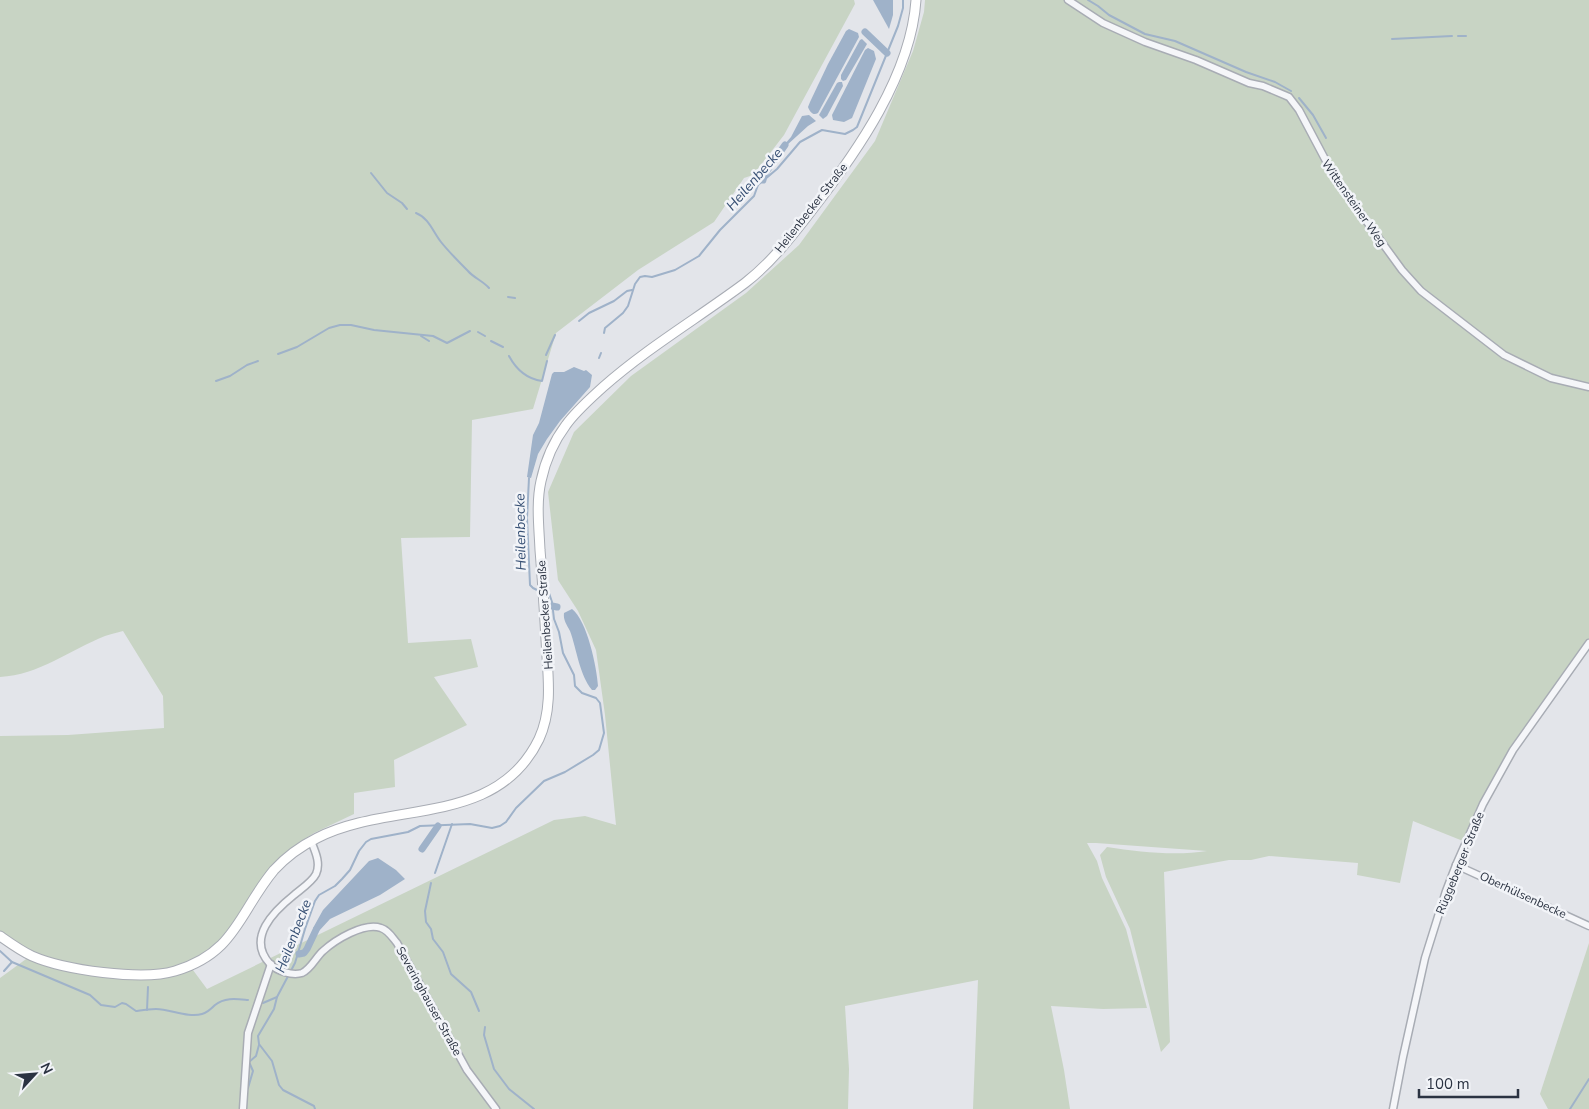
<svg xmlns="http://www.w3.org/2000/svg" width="1589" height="1109" viewBox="0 0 1589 1109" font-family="'Nunito Sans',sans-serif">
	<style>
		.green { fill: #c8d4c4 }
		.water { fill: #9fb2c9 }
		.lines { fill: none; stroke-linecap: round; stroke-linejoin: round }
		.stream { stroke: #9fb2c9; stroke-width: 2 }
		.canal { stroke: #9fb2c9; stroke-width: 7 }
		.street-casing { stroke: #a8acb4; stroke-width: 9 }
		.secondary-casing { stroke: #a8acb4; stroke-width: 11 }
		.street { stroke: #f5f6f9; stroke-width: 6 }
		.secondary { stroke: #fff; stroke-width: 9 }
		.labels { text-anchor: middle; stroke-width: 5; stroke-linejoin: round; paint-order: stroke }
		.street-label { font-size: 12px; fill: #2b3342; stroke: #f2f4f8 }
		.water-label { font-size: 14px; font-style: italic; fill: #375074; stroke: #f2f4f8 }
	</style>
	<rect width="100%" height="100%" fill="#e3e5ea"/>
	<!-- green -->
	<g class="green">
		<path d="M0,0H854L855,4L784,135L753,175L744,178L714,222L638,270L556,333L533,409L472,420L470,537L401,538L408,643L471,639L478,667L434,677L467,725L394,760L395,787L354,793V814L314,833L300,842L280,859L231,930L207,951L187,962L207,989L554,820L585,816L616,825L605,715L596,650L578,611L558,580L548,492L574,432L631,376L746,293L799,245L875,141L913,51L924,12L925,0H1589V639C1552,691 1512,742 1482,799C1475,812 1469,827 1463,841L1413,821L1400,883L1357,875L1358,863L1269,856L1251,860H1229L1164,872L1170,1042L1161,1052L1130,929L1106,877L1100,855L1107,847C1140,852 1175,856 1207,851L1096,843H1087L1097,861L1102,878L1126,929L1147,1008L1103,1009L1051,1006L1064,1070L1070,1109H973L978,980L845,1006L849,1069L848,1109H0V978L33,954L0,931V736L68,735L164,728L163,696L123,631C117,633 110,634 105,636C70,650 39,675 0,677Z"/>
		<polygon points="1589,943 1589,1109 1548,1109 1540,1094"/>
	</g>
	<!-- water -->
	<g class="water">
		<polygon points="873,0 893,0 893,15 889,29"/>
		<path d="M849,29L858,33L859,37L818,113C813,116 810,112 808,107L810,102L828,64L846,31Z"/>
		<polygon points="862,39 867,44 846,80 843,81 841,79 841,75 860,40"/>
		<polygon points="868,48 874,51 876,59 852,118 844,122 833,120 832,115 865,50"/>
		<polygon points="839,82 842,82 843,86 827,116 823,119 819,115 837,83"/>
		<polygon points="809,115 816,121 808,126 786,146 784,145 791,137 802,116"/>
		<polygon points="574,367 584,371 586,370 592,375 590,387 560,421 547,439 538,454 531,478 527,477 533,435 539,423 552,374 554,372 564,372"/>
		<path d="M572,609C587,620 597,668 598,686L595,690H592C579,674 577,650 570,631C567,625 563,620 564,613Z"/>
		<polygon points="378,858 396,870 405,879 380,895 330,919 319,931 313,928 323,910 369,861"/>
	</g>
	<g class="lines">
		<!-- stream -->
		<g class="stream">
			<polyline points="1088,0 1098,6 1109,15 1145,34 1175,41 1246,72 1275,82 1291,91"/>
			<polyline points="1458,36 1466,36"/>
			<polyline points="1392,39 1452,36"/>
			<polyline points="1299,98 1313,115 1326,138"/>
			<polyline points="371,173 387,193 402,203 407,209"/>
			<path d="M416,213C429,218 433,232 441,242C449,252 459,262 468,271C474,278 483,281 489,288"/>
			<polyline points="508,297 515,298"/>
			<polyline points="579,321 589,313 614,301 627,291 632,290"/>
			<polyline points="478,332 485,336"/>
			<polyline points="604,333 605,328 623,313 628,306 635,284 640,277 645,276 652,277 675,270 699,256 720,230 754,196 758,185 777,169 800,142 822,130 845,134 853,130 857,127 898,26 903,8 903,0"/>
			<polyline points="421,336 429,341"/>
			<polyline points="491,341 503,347"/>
			<polyline points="278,354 297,347 329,328 340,325 351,325 374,330 433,336 447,343 470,331"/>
			<polyline points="546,355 555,335"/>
			<path d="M509,356C516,369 527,379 542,381L547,361"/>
			<polyline points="599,358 601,353"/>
			<polyline points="216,381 230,376 247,365 258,361"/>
			<polyline points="529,478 527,518 530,585 533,588 539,591"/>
			<polyline points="435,873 452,824"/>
			<polyline points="431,883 425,911 426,922 431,929 433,939 443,952 451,974 471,992 479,1011"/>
			<path d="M0,951L12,962L90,995L101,1005L115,1007L122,1003L126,1004L136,1011C143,1010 149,1009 156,1009C170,1009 188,1018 202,1014C207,1013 211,1009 215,1005C225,997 237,999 248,1000"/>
			<polyline points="4,971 12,962"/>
			<polyline points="263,1003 277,997"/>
			<polyline points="147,1010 148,987"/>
			<polyline points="485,1027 484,1035 494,1069 509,1089 534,1109"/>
			<polyline points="248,1088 253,1071 249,1062 256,1056 259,1045"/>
			<polyline points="315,1109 314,1106 283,1090 279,1085 272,1061 259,1044 258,1036 274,1009 277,997 295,963 305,929 315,901 319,895 335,886 342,879 350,870 359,851 366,842 371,839 408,832 420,826 470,824 492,828 500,826 506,822 516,808 544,781 565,772 593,755 599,750 604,733 600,703 596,698 582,693 575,686 574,675 563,653 559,632 554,619 552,602 549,593 546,593"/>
			<polyline points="1570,1109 1589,1079"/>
		</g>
		<!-- canal -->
		<g class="canal">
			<polyline points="865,32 887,53"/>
			<polyline points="763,180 764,175 785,145"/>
			<polyline points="552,606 557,607"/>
			<polyline points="422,849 438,826"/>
			<polyline points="299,954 304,953 307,949 316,930"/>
		</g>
		<!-- street casing -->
		<g class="street-casing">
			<g id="street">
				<polyline points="1068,0 1103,23 1145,42 1196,60 1249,83 1263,86 1289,97 1299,110 1335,178 1402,270 1421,291 1504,355 1551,378 1589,387"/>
				<path d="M311,841C315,851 321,863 316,874C312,882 301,889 294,895C274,911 246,938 270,964C277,971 292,976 302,973C311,969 316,957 323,951C335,940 364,922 381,928C388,930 392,937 397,943L467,1070L496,1109"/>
				<polyline points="1456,865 1589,926"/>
				<polyline points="243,1109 248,1033 271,964"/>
				<polyline points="1393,1109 1403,1057 1425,958 1446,891 1456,865 1483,804 1513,750 1589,643"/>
			</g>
		</g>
		<!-- secondary casing -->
		<g class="secondary-casing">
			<path id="secondary" d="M0,936C10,943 21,951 32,956C64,970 142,981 175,971C236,953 239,912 274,870C286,857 301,846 317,838C390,800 496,828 539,739C551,713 549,685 547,657C545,621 543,585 540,550C539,527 536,503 541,481C545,462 554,441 566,425C576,411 590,399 603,387C647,348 698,318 745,283C771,263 792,236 812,210C857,152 911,75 916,0"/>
		</g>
		<!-- street -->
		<use href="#street" class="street"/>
		<!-- secondary -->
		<use href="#secondary" class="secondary"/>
	</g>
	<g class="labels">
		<!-- street labels -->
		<g class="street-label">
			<text transform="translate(1354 203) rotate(55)" y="4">Wittensteiner Weg</text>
			<text transform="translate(811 208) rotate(-52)" y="4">Heilenbecker Straße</text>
			<text transform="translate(545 615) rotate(-94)" y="4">Heilenbecker Straße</text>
			<text transform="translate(1460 863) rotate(-68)" y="4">Rüggeberger Straße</text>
			<text transform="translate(1523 895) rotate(25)" y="4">Oberhülsenbecke</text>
			<text transform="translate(429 1001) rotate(61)" y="4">Severinghauser Straße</text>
		</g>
		<!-- water labels -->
		<g class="water-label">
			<text transform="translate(754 179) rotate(-49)" y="5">Heilenbecke</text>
			<text transform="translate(520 532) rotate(-91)" y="5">Heilenbecke</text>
			<text transform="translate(293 936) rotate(-69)" y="5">Heilenbecke</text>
		</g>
	</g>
	<!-- north arrow -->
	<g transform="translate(35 1074) rotate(64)" stroke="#f2f4f8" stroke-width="4" paint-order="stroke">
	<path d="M0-4L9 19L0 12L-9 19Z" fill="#2b3342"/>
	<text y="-8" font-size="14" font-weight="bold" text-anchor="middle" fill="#2b3342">N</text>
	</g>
	<!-- scale -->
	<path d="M1419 1089v8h99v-8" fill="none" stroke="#2b3342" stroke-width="2.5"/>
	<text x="1426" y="1089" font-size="15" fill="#2b3342" stroke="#f2f4f8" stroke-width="4" paint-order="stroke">100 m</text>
</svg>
